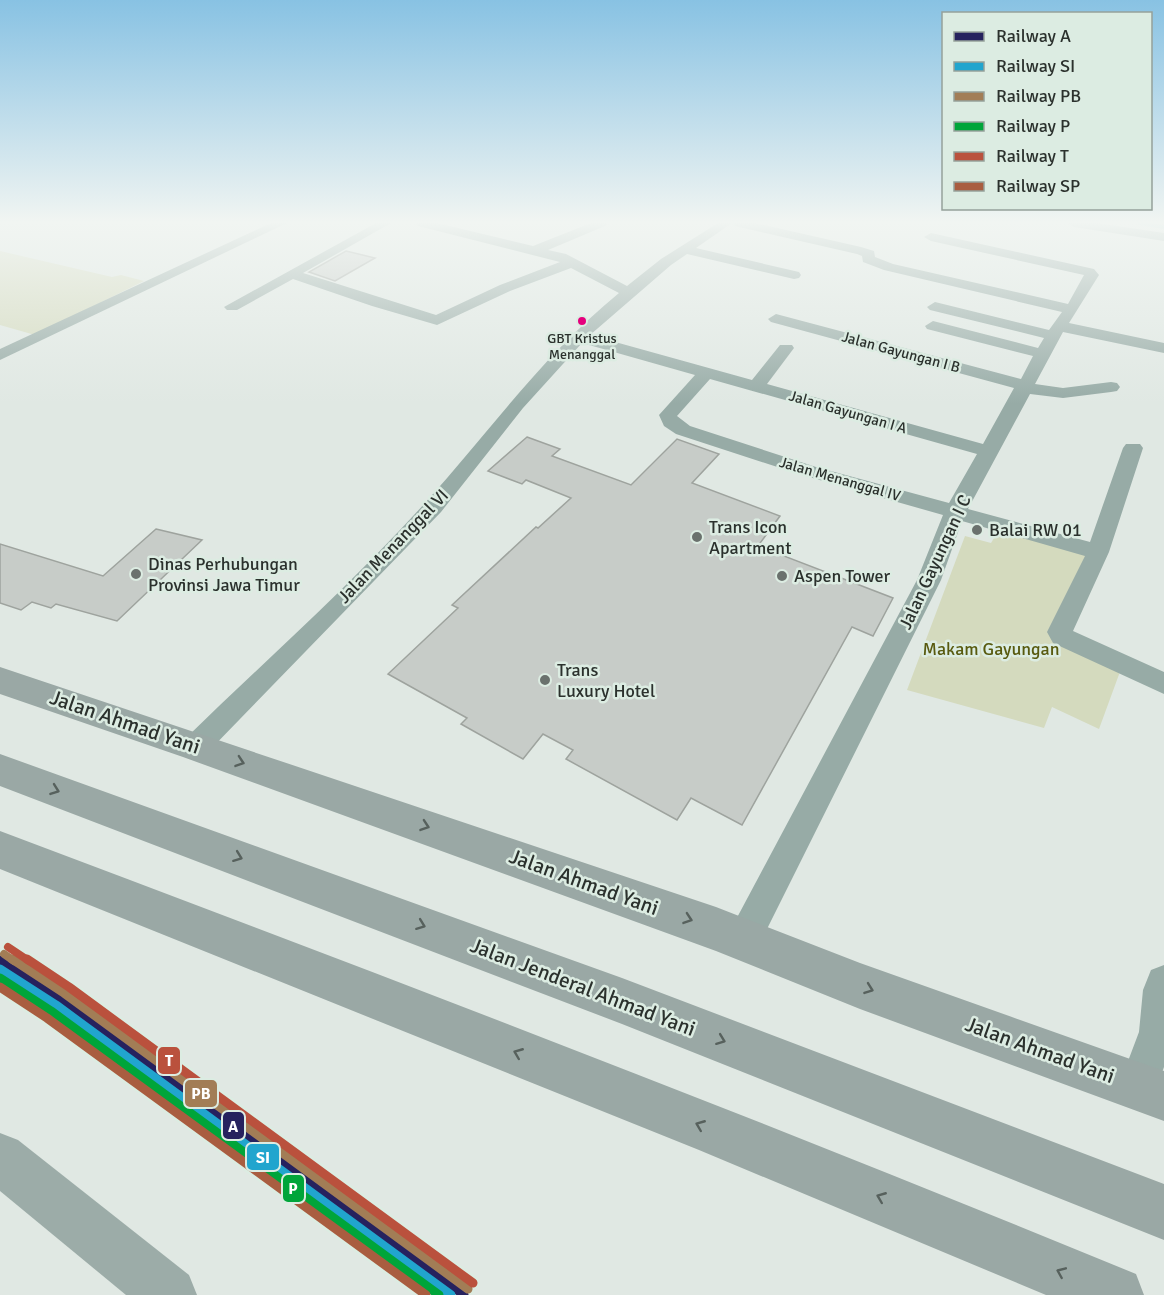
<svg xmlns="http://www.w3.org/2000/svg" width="1164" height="1295" viewBox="0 0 1164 1295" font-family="Signika,sans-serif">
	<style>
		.green { fill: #d4dabe }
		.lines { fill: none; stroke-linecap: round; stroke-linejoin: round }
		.stream { stroke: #99d8dc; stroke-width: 4 }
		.building { fill: #c7ccc8; stroke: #9ea39e; stroke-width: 1.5 }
		.minor { fill: #97aba6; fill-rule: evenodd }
		.major { fill: #9caca8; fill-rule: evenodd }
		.highway { fill: #9aa8a5; fill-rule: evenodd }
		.rail-1-casing { stroke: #dcece2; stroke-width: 14 }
		.rail-2-casing { stroke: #dcece2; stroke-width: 14 }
		.rail-3-far1-casing { stroke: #dcece2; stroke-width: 12 }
		.rail-3-casing { stroke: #dcece2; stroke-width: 14 }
		.rail-4-casing { stroke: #dcece2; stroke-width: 14 }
		.rail-5-far1-casing { stroke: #dcece2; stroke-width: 12 }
		.rail-5-casing { stroke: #dcece2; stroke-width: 14 }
		.rail-6-casing { stroke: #dcece2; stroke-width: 14 }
		.rail-1 { stroke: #26225e; stroke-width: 9 }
		.rail-2 { stroke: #21a5ce; stroke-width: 9 }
		.rail-3-far1 { stroke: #a27d56; stroke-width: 8 }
		.rail-3 { stroke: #a27d56; stroke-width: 9 }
		.rail-4 { stroke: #00a53a; stroke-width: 9 }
		.rail-5-far1 { stroke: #ba513d; stroke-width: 8 }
		.rail-5 { stroke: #ba513d; stroke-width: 9 }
		.rail-6 { stroke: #a95d40; stroke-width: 9 }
		.oneway { stroke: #57615d }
		.bus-dot { fill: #e5007d; stroke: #dcece2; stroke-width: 2 }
		.poi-dot { fill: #6a716d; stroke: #dcece2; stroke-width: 2 }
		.labels { text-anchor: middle; stroke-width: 5; stroke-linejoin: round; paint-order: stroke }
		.far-bus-label { font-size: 14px; fill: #2b312d; stroke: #dcece2 }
		.far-street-label { font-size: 15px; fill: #2b312d; stroke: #dcece2 }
		.poi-label { font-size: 18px; fill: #2b312d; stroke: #dcece2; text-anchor: start }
		.street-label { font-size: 18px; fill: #2b312d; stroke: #dcece2 }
		.park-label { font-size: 18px; fill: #585a0f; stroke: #dcece2 }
		.near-street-label { font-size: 21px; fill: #2b312d; stroke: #dcece2 }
		.line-badge { stroke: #dcece2; stroke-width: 2 }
		.badge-label { font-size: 16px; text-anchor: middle; font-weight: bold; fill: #fff }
	</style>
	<rect width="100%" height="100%" fill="#e0e8e3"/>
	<!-- green -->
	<g class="green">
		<polygon points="0,251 112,277 121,275 144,281 35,335 0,325"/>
		<polygon points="1000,528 1091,554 1052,637 1121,669 1099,729 1052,707 1044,728 907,690 965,536 991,543"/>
	</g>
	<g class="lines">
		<!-- stream -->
		<polyline class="stream" points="1140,223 1164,227"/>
	</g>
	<!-- building -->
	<g class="building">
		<polygon points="346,251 375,258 335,281 309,272"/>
		<polygon points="527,437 560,449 552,456 631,485 677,439 719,454 692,483 780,516 758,546 893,598 873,636 852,627 742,825 691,798 677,820 566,759 573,750 543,734 523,759 461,724 467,718 388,674 458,608 452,605 536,527 538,528 571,498 526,480 522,484 488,471"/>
		<polygon points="156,529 202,540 117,621 56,604 51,608 32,602 21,610 0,603 0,544 103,576"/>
	</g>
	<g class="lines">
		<!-- minor -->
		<g class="minor">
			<polygon points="271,223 287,223 0,360 0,349"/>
			<path d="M376,223H391L303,273L436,315L500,285L560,262L418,226L416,223H437L533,246L591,223H607L605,226L548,250L566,254L627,286L661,259L718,223H732L696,248L799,272L801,275L799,278L794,279L687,254L671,265L590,335L752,380L780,345H792L794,348L767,384L983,444L1014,388L771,322L768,319L776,314L1021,379L1033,356L927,329L925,326L933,321L1038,348L1044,338L930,310L927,307L935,302L1049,330L1062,312L884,270L863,262L862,256L857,254L735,226L733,223H755L861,247L874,251L875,257L893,264L1068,304L1084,275L931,241L924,237L931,233L1094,269L1099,275L1069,323L1164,343V353L1063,332L1035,384L1063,388L1111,382L1117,383L1120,387L1117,391L1111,392L1063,398L1030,394L968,509L1090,542L1123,448L1126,444H1140L1143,448L1109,552L1073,631L1164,672V694L1053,643L1047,632L1085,556L962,521L941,580L756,951L744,956L732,951L727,939L732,927L917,580L943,515L802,475L676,434L664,426L659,415L695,375L582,343L523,408L441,512L206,754L196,758L186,754L182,746L186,738C266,660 351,585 425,503C489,432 544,354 619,293L571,268L510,291L437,325L372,306L293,279L237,310H227L224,307ZM710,379L977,454L949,503L816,467L690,426L677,416Z"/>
			<polygon points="1068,223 1097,223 1164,233 1164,241 1074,227"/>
			<polygon points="1164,965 1164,1067 1152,1099 1138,1104 1124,1099 1119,1085 1139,1032 1143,990 1151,970"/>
		</g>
		<!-- major -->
		<polygon class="major" points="0,1133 18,1140 189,1275 197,1295 126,1295 0,1191"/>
		<!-- highway -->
		<g class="highway">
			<polygon points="0,667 716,907 860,963 1164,1071 1164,1121 860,1009 716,951 183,757 0,694"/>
			<polygon points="0,754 622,978 1164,1184 1164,1240 622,1024 0,786"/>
			<path d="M0,831C380,974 760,1119 1136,1274L1144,1295H1046L699,1150L0,869Z"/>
		</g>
		<!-- rail-1 casing -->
		<g class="rail-1-casing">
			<polyline id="rail-1" points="0,960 60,999 464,1295"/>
		</g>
		<!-- rail-2 casing -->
		<g class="rail-2-casing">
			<polyline id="rail-2" points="0,969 56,1005 451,1295"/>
		</g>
		<!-- rail-3-far1 casing -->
		<g class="rail-3-far1-casing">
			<polyline id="rail-3-far1" points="4,954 14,961"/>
		</g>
		<!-- rail-3 casing -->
		<g class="rail-3-casing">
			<polyline id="rail-3" points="12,959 64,993 468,1289"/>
		</g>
		<!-- rail-4 casing -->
		<g class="rail-4-casing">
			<polyline id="rail-4" points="0,978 51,1011 439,1295"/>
		</g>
		<!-- rail-5-far1 casing -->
		<g class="rail-5-far1-casing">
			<polyline id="rail-5-far1" points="8,947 29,961"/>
		</g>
		<!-- rail-5 casing -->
		<g class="rail-5-casing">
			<polyline id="rail-5" points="27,959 69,987 473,1283"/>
		</g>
		<!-- rail-6 casing -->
		<g class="rail-6-casing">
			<polyline id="rail-6" points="0,987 47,1018 426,1295"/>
		</g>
		<!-- rail-1 -->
		<use href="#rail-1" class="rail-1"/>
		<!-- rail-2 -->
		<use href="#rail-2" class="rail-2"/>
		<!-- rail-3-far1 -->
		<use href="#rail-3-far1" class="rail-3-far1"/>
		<!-- rail-3 -->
		<use href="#rail-3" class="rail-3"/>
		<!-- rail-4 -->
		<use href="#rail-4" class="rail-4"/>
		<!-- rail-5-far1 -->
		<use href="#rail-5-far1" class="rail-5-far1"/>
		<!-- rail-5 -->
		<use href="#rail-5" class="rail-5"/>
		<!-- rail-6 -->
		<use href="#rail-6" class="rail-6"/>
	</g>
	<!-- one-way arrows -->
	<defs><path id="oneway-chevron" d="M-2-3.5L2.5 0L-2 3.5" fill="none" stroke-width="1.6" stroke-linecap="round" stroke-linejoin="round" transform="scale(1.5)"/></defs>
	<g class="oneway">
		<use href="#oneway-chevron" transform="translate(240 762) rotate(19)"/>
		<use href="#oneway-chevron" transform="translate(55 790) rotate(20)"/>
		<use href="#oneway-chevron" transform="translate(425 826) rotate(19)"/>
		<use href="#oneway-chevron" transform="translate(238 857) rotate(21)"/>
		<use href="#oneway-chevron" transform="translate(688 919) rotate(19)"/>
		<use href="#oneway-chevron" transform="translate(421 925) rotate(21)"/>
		<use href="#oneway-chevron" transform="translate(869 989) rotate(20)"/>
		<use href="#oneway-chevron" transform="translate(721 1040) rotate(21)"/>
		<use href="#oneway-chevron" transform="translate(518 1053) rotate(-158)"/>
		<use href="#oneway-chevron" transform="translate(700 1125) rotate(-158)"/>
		<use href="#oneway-chevron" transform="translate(881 1197) rotate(-158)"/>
		<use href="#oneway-chevron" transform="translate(1061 1272) rotate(-157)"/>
	</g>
	<!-- sky -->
	<linearGradient id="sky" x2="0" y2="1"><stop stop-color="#88c2e3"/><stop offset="0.55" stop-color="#f1f5f2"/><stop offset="1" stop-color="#f1f5f2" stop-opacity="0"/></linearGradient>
	<rect width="1164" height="404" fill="url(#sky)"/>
	<!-- markers -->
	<circle class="bus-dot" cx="582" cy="321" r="5"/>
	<g class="poi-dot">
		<circle cx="977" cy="530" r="6"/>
		<circle cx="697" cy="537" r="6"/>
		<circle cx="136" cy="574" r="6"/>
		<circle cx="782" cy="576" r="6"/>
		<circle cx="545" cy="680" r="6"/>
	</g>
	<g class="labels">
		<!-- far-bus labels -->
		<g class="far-bus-label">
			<text x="582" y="343">GBT Kristus<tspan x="582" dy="16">Menanggal</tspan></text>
		</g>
		<!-- far-street labels -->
		<g class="far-street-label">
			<text transform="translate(901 352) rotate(15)" y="5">Jalan Gayungan I B</text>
			<text transform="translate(848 412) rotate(16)" y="5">Jalan Gayungan I A</text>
			<text transform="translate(840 479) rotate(16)" y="5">Jalan Menanggal IV</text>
		</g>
		<!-- poi labels -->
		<g class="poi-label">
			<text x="709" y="533">Trans Icon<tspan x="709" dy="21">Apartment</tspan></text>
			<text x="989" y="536">Balai RW 01</text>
			<text x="148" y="570">Dinas Perhubungan<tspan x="148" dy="21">Provinsi Jawa Timur</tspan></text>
			<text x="794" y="582">Aspen Tower</text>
			<text x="557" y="676">Trans<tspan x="557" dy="21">Luxury Hotel</tspan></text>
		</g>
		<!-- street labels -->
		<g class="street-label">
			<text transform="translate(393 546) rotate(-46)" y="6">Jalan Menanggal VI</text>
			<text transform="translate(935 562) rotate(-65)" y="6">Jalan Gayungan I C</text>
		</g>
		<!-- park labels -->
		<g class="park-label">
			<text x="991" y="655">Makam Gayungan</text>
		</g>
		<!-- near-street labels -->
		<g class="near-street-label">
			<text transform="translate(125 722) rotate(19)" y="7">Jalan Ahmad Yani</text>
			<text transform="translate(584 882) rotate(20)" y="7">Jalan Ahmad Yani</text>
			<text transform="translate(583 987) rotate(21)" y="7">Jalan Jenderal Ahmad Yani</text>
			<text transform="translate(1040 1050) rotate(20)" y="7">Jalan Ahmad Yani</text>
		</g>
	</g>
	<g class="line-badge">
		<rect x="157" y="1046" width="24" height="29" rx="6" fill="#ba513d"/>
		<rect x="184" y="1079" width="34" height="29" rx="6" fill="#a27d56"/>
		<rect x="222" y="1111" width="23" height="29" rx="6" fill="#26225e"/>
		<rect x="246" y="1143" width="34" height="28" rx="6" fill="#21a5ce"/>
		<rect x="282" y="1174" width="23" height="29" rx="6" fill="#00a53a"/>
	</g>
	<g class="badge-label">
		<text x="169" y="1066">T</text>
		<text x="201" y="1099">PB</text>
		<text x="233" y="1132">A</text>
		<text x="263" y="1163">SI</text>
		<text x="293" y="1194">P</text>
	</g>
	<!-- legend -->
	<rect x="942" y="12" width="210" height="198" fill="#dcece2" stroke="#95a19a" stroke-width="1.5"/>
	<rect x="954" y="32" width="30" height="9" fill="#26225e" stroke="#95a19a" stroke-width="1.5"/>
	<text x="996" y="42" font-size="18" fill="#2b312d">Railway A</text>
	<rect x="954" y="62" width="30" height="9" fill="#21a5ce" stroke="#95a19a" stroke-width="1.5"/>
	<text x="996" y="72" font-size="18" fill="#2b312d">Railway SI</text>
	<rect x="954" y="92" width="30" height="9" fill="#a27d56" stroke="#95a19a" stroke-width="1.5"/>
	<text x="996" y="102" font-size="18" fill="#2b312d">Railway PB</text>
	<rect x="954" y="122" width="30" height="9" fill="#00a53a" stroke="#95a19a" stroke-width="1.5"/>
	<text x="996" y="132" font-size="18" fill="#2b312d">Railway P</text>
	<rect x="954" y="152" width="30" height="9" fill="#ba513d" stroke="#95a19a" stroke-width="1.5"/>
	<text x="996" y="162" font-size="18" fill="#2b312d">Railway T</text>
	<rect x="954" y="182" width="30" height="9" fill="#a95d40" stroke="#95a19a" stroke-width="1.5"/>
	<text x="996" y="192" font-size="18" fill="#2b312d">Railway SP</text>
</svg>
